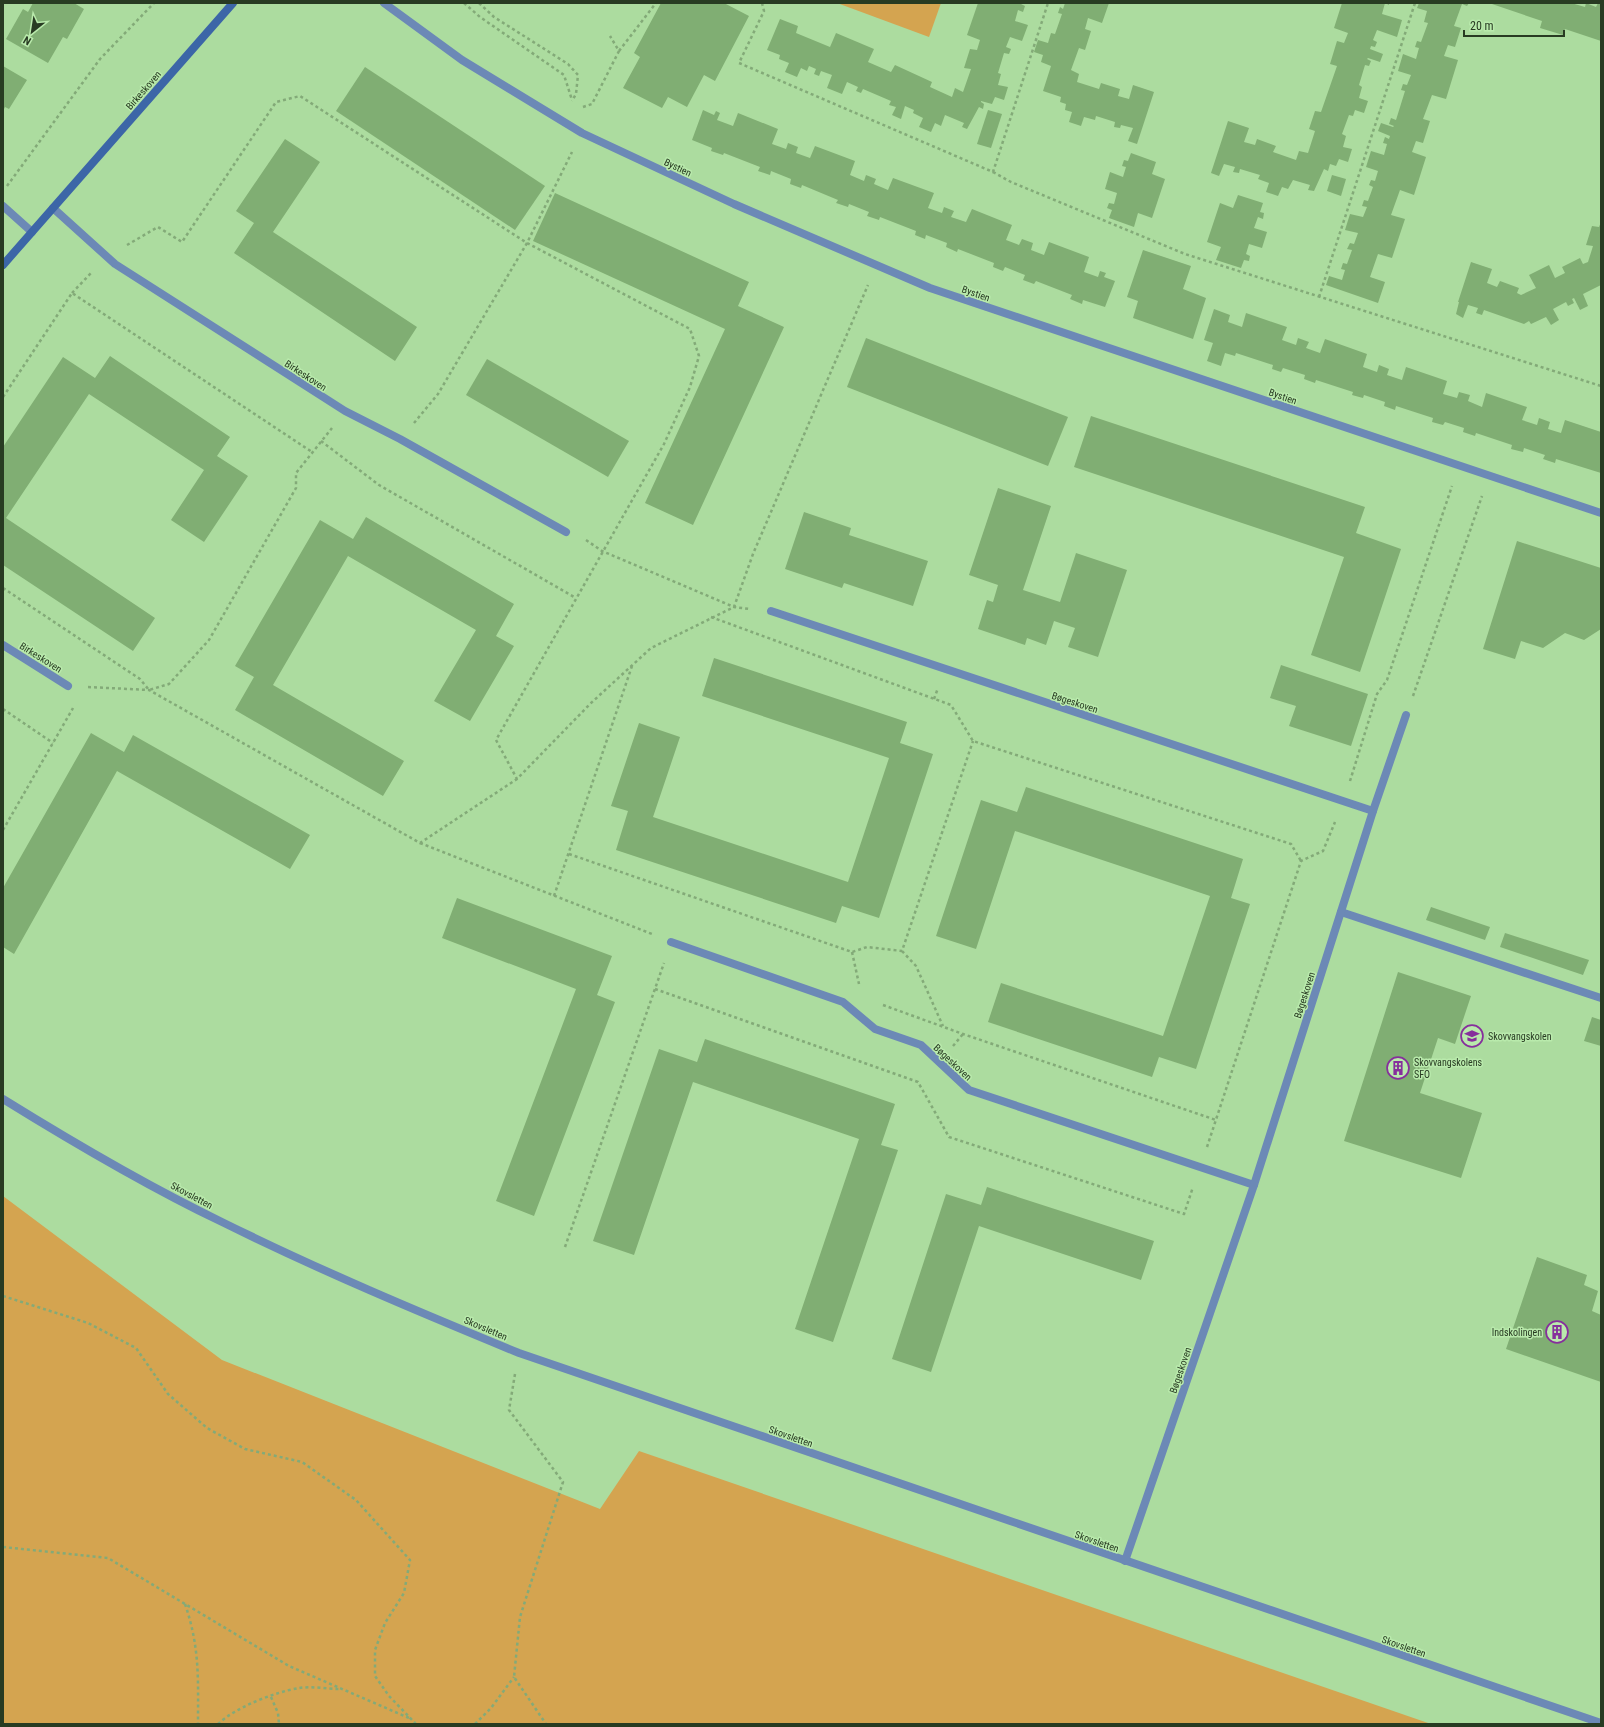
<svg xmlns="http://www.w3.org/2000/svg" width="1604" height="1727" viewBox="0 0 1604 1727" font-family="'Roboto Condensed',sans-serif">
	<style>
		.green { fill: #d4a450 }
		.building { fill: #80ae73 }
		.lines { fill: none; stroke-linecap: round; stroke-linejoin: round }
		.path { stroke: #83aa78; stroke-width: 2.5; stroke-dasharray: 3 3; stroke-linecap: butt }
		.lane { stroke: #6c89b6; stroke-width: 8 }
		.street { stroke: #6c89b6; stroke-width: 8 }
		.secondary { stroke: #3c66a7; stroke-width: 8 }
		.labels { text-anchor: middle; stroke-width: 3; stroke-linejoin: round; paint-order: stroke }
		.street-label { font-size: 10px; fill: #283b22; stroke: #b9eaac }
		.poi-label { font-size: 10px; fill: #283b22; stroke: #b9eaac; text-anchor: start }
	</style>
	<rect width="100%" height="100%" fill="#acdc9f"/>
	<!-- green -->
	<g class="green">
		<polygon points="837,3 941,3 929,37"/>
		<polygon points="3,1196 222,1360 600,1509 639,1451 1431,1724 3,1724"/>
	</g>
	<!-- building -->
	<g class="building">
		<polygon points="33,3 74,3 84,9 67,39 63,37 48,63 6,39 23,9 28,12"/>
		<polygon points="661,3 724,3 749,16 715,81 704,75 687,107 668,97 662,108 623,88 640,57 634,53"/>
		<polygon points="978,3 1021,3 1021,4 1025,6 1023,12 1018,10 1015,21 1028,25 1022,41 1010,37 1006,47 1011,49 1009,54 1004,53 998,73 1001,74 998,85 1008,87 1004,100 995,97 992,104 981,101 981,102 984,104 983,109 979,107 967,129 962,127 964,123 945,115 941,126 935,123 931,132 919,127 923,118 913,113 914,110 905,106 901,119 892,115 896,107 889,105 891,101 863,89 861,93 856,91 858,87 847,82 842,94 827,88 832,75 821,71 819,76 814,74 816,69 809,66 807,71 801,68 797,77 785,72 789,63 779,59 780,55 767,50 780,19 798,26 796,33 830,47 836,33 874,49 868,62 891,72 895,65 932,82 930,87 952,97 955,88 963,92 971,69 964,68 970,49 977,50 980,40 967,35"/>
		<polygon points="1065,3 1109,3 1102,23 1088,18 1085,29 1091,31 1085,50 1079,48 1071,70 1079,74 1077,82 1099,89 1101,83 1120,89 1118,96 1129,99 1133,85 1154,92 1137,144 1128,141 1133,128 1121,125 1120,128 1114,127 1115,122 1096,116 1095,120 1084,117 1081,126 1069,122 1072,112 1065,110 1066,104 1060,102 1061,97 1043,91 1051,66 1041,62 1043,55 1034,52 1038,40 1048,43 1051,33 1055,34 1062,14 1058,13 1060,7 1063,9"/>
		<polygon points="1342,3 1389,3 1389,5 1385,3 1382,14 1402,20 1397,37 1377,30 1373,40 1377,42 1375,47 1371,46 1370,49 1383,54 1380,62 1368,58 1367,59 1371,61 1369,66 1365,65 1359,85 1362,87 1359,98 1368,101 1364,113 1355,110 1353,116 1349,115 1342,134 1346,136 1343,147 1352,149 1348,162 1339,159 1336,166 1330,164 1328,171 1324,169 1314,191 1308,190 1310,185 1293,180 1288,189 1282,187 1278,196 1266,192 1269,183 1258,179 1260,175 1240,169 1239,173 1233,172 1235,167 1224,164 1219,176 1211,173 1228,121 1249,128 1244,142 1255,145 1257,139 1276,146 1273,152 1296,160 1299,151 1308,153 1315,131 1309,129 1315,111 1321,112 1337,66 1330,64 1337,41 1344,43 1348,33 1334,28"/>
		<polygon points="1419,3 1469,3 1467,6 1462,4 1454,26 1461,28 1455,47 1448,45 1444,56 1458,60 1446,99 1432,95 1423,119 1430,121 1423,143 1416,141 1412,152 1426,157 1414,195 1400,190 1391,215 1405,219 1392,258 1378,254 1370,277 1385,282 1378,303 1326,285 1329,276 1342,280 1345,270 1341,269 1343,263 1347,264 1352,250 1347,249 1350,243 1354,244 1358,233 1345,230 1350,214 1363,217 1367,207 1362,206 1364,200 1368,201 1373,187 1369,185 1371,180 1375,181 1378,171 1366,167 1371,151 1384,155 1387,144 1383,143 1385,137 1389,139 1390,136 1378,131 1381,123 1393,127 1394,126 1389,124 1391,118 1396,120 1405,91 1401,90 1403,84 1407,85 1411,75 1398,71 1403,54 1416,59 1419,48 1415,47 1417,41 1421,42 1428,23 1424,22 1427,11 1417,8"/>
		<polygon points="1489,3 1571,3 1585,7 1586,3 1596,7 1598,3 1601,3 1601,41 1565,29 1563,35 1540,28 1542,21"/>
		<polygon points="3,66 27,80 9,109 5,107 3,111"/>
		<polygon points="365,67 545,186 515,230 336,111"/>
		<polygon points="703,110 714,115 716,111 720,113 717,120 733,126 738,113 778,129 772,144 786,149 788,143 798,147 796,153 810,158 815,146 855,161 850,175 864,181 866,175 876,179 874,184 888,190 893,178 934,193 928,208 942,213 944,207 954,211 951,217 966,222 972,209 1012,225 1006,240 1019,245 1022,239 1033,243 1031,250 1044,255 1049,242 1089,257 1084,272 1098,277 1100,271 1106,273 1104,277 1115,281 1105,307 1083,300 1082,304 1070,299 1072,295 1036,281 1034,284 1023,280 1025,275 1005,267 1003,271 993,267 994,263 958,249 957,252 946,247 947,243 926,235 925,239 915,235 916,231 880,217 879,220 867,216 869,212 849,204 848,207 836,203 838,200 802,185 801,188 790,184 791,179 771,171 770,175 758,171 760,167 724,153 723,155 711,151 712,148 692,140"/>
		<polygon points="988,110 1002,114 991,148 977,144"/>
		<polygon points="285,139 320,162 273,232 417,327 395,361 234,253 254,223 236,211"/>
		<polygon points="1131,153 1156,162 1152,174 1165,179 1152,218 1138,213 1134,227 1109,218 1112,210 1107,208 1109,203 1114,204 1117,193 1105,189 1110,172 1123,177 1126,167 1122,166 1124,160 1128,161"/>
		<polygon points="1332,175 1346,179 1341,196 1327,191"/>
		<polygon points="555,193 749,282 738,306 784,327 693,525 645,503 725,329 533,241"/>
		<polygon points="1238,195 1263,203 1260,212 1264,213 1263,219 1258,217 1254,228 1267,232 1262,248 1249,244 1246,254 1250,256 1249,261 1244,260 1241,268 1216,260 1221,247 1207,242 1220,203 1233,208"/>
		<polygon points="1601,222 1601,285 1583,294 1588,306 1580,310 1574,298 1572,299 1574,303 1568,306 1566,302 1553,309 1559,320 1551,325 1546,317 1531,324 1529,321 1524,324 1484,310 1482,315 1476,313 1478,308 1468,305 1463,318 1456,314 1459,302 1458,302 1471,262 1492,269 1487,283 1497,287 1500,281 1519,288 1517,293 1521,295 1536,288 1529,275 1549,265 1555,278 1565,273 1562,267 1580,258 1583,264 1588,262 1593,246 1586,245 1592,226 1599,227"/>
		<polygon points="1143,250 1191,266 1183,289 1206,298 1193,339 1133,318 1138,301 1127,297"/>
		<polygon points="1214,309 1230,315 1228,322 1242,327 1246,313 1287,327 1282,340 1296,345 1298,338 1309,342 1306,348 1320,353 1325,339 1367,354 1363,367 1377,372 1379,365 1389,369 1387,375 1402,380 1406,367 1447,381 1443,394 1457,398 1459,392 1470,395 1468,401 1482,407 1486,393 1527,407 1522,420 1537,425 1539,418 1550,422 1548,429 1561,433 1565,420 1601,432 1601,473 1556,459 1555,463 1543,459 1545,455 1524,448 1523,452 1511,449 1512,445 1476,433 1475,436 1463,432 1464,428 1445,422 1443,425 1432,422 1433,418 1396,406 1395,410 1384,406 1385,402 1364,395 1363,398 1352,395 1353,392 1316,380 1315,383 1304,379 1305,375 1283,368 1281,372 1272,369 1273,365 1236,353 1235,356 1225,353 1221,366 1207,361 1213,343 1204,340"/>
		<polygon points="866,338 1068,417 1048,466 847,387"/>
		<polygon points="110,356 230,437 217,456 248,476 204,542 171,520 204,470 89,394 6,518 155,618 133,651 3,565 3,447 63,357 95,378"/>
		<polygon points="487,359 629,441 608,477 466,395"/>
		<polygon points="1091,416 1365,507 1356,533 1401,549 1360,672 1311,655 1344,557 1074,467"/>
		<polygon points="998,488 1051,506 1023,590 1060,602 1076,553 1127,570 1098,657 1068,647 1075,628 1054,621 1046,645 1027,638 1025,645 978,629 987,600 993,602 998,585 969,575"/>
		<polygon points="804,512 851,528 849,535 928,561 913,606 844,583 842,588 785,569"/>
		<polygon points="366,517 514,604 496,636 514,646 470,721 434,701 476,630 348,556 273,685 404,761 383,796 235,710 254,677 235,666 320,520 353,539"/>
		<polygon points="1517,541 1601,568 1601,629 1584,640 1565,633 1543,648 1521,641 1515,659 1483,649"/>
		<polygon points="714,658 907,722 900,743 933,754 879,918 842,906 836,923 616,850 628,811 611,806 639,723 680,737 653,817 848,882 889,758 702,696"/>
		<polygon points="1281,665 1368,694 1351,746 1289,726 1296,706 1270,698"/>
		<polygon points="91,733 124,752 133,735 310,835 290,869 117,771 14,954 3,947 3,888"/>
		<polygon points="1026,787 1243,859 1231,898 1250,904 1196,1069 1159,1057 1152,1077 988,1022 1001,983 1163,1036 1210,896 1015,831 976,949 936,936 981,800 1017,812"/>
		<polygon points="457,898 612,956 597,995 615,1002 534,1216 496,1201 576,989 442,938"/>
		<polygon points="1431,907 1490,927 1485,940 1426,920"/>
		<polygon points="1505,933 1589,960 1583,975 1500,947"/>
		<polygon points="1398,972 1471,996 1455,1044 1438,1038 1420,1093 1482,1113 1461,1178 1344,1141"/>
		<polygon points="1592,1017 1601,1020 1601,1046 1584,1041"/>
		<polygon points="705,1039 895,1104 881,1145 898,1150 833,1342 795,1329 859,1139 693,1082 634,1255 593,1241 659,1049 697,1062"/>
		<polygon points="987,1187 1154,1241 1141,1280 979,1226 931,1372 892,1359 946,1194 981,1205"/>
		<polygon points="1537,1257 1587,1275 1584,1285 1598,1291 1592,1311 1601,1315 1601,1382 1506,1349"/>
	</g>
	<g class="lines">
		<!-- path -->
		<g class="path">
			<polyline points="464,3 480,17 564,75 572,100"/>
			<polyline points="479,3 494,17 568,64 578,75 576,94 572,101"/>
			<polyline points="762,3 764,11 739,63 993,172 1048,3"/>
			<polyline points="619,51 656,3"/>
			<polyline points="583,107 592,104 619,51 610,36"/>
			<polyline points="993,172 1011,182 1185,254 1601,386"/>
			<polyline points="7,186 100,59 154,3"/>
			<polyline points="127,245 158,227 182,242 276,102 300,96 527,243 690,329 699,356 690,387 664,444 496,740 517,779"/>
			<polyline points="72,293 92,272"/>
			<polyline points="1319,297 1415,3"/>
			<polyline points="3,397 72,293 312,452"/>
			<polyline points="414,423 438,394 527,243 572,152"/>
			<polyline points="321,441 379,485 576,598"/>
			<polyline points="586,540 602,551 734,607 750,609"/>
			<polyline points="3,588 140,679 149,690 169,684 209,640 296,488 296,473 332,428"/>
			<polyline points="711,617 951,705 973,741 1291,844 1301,861"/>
			<polyline points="88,687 149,690 420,843 517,779 591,703 651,648 734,607 753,554 868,285"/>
			<polyline points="1413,696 1482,496"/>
			<polyline points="934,699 938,688"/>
			<polyline points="3,709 53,743"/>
			<polyline points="1350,781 1377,694 1387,680 1452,486"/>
			<polyline points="3,830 73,708"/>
			<polyline points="420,843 652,934"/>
			<polyline points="569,854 852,952 867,947 902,951 973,741"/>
			<polyline points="554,896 632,666"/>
			<polyline points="902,951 916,966 943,1026"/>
			<polyline points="852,952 859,984"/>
			<polyline points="655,989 918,1082 949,1137 1184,1214 1193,1187"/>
			<polyline points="883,1005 963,1034 1216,1120"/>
			<polyline points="953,1046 963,1034"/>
			<polyline points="1207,1147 1301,861 1323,851 1335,822"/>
			<polyline points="565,1247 664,963"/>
			<polyline points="3,1296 88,1323 136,1348 168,1394 207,1428 245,1449 302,1462 356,1500 410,1560 404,1593 385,1623 375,1650 375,1676 389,1696 416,1724"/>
			<polyline points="515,1374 509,1410 563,1482 520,1617 514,1677 546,1724"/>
			<polyline points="3,1547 108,1558 289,1666 409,1718"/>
			<path d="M185,1604C200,1648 198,1679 198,1724"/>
			<polyline points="271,1697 278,1713 279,1724"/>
			<path d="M218,1724C236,1707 275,1692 299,1688C312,1686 327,1689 339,1689"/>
			<polyline points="475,1724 491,1708 514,1677"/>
		</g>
		<!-- lane -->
		<g class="lane">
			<polyline points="384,3 462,60 582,133 734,204 930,288 1601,513"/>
			<polyline points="1341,912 1601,998"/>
		</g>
		<!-- street -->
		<g class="street">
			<polyline points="3,206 32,232"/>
			<polyline points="53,208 115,264 345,411 400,439 566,532"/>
			<polyline points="771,611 1373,811"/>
			<polyline points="3,645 68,686"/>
			<polyline points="671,942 843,1002 875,1029 921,1045 969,1090 1254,1185"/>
			<path d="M3,1099C74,1143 147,1186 222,1222C319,1270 419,1312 519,1353L1601,1723"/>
			<polyline points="1125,1561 1254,1185 1373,811 1406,715"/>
		</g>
		<!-- secondary -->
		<polyline class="secondary" points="3,265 233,3"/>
	</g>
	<!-- icons -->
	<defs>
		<g id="school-ring" transform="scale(1.15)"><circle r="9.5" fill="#b9eaac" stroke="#862f9c" stroke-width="1.5"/><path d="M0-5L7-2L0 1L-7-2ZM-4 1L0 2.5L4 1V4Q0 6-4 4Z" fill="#862f9c"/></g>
		<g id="building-ring" transform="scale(1.15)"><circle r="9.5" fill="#b9eaac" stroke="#862f9c" stroke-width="1.5"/><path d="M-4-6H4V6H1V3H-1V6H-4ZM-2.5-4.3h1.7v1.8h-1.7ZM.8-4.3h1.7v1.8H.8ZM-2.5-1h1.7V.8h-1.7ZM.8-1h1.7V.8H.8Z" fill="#862f9c"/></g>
	</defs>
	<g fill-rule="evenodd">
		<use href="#school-ring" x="1472" y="1036"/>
		<use href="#building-ring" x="1398" y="1068"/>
		<use href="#building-ring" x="1557" y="1332"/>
	</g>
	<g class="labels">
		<!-- street labels -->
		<g class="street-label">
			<text transform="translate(143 90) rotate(-49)" y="4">Birkeskoven</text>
			<text transform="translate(678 167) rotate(25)" y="4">Bystien</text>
			<text transform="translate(976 293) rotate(19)" y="4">Bystien</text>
			<text transform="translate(306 375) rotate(33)" y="4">Birkeskoven</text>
			<text transform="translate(1283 396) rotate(19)" y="4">Bystien</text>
			<text transform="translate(41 657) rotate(32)" y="4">Birkeskoven</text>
			<text transform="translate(1075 702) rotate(18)" y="4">Bøgeskoven</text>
			<text transform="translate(1304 995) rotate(-72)" y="4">Bøgeskoven</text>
			<text transform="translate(953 1062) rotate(43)" y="4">Bøgeskoven</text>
			<text transform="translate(192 1195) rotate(28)" y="4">Skovsletten</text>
			<text transform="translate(486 1328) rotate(23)" y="4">Skovsletten</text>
			<text transform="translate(1180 1370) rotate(-71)" y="4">Bøgeskoven</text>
			<text transform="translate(791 1436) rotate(19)" y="4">Skovsletten</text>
			<text transform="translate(1097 1541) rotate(19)" y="4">Skovsletten</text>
			<text transform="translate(1404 1646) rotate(19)" y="4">Skovsletten</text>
		</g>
		<!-- poi labels -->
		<g class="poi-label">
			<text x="1488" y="1040">Skovvangskolen</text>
			<text x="1414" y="1066">Skovvangskolens<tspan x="1414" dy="12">SFO</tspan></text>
			<text x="1542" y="1336" text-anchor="end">Indskolingen</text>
		</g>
	</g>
	<!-- border -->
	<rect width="1604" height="1727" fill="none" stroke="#283b22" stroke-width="8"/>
	<!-- north arrow -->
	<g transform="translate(32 32) rotate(210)" stroke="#b9eaac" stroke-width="3" paint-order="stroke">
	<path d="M0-3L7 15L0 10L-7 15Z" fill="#283b22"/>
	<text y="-6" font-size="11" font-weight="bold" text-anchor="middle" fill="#283b22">N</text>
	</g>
	<!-- scale -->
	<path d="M1464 30v6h100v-6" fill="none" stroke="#283b22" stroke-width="2"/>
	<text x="1470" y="30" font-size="12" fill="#283b22" stroke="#b9eaac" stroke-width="3" paint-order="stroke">20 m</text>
</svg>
